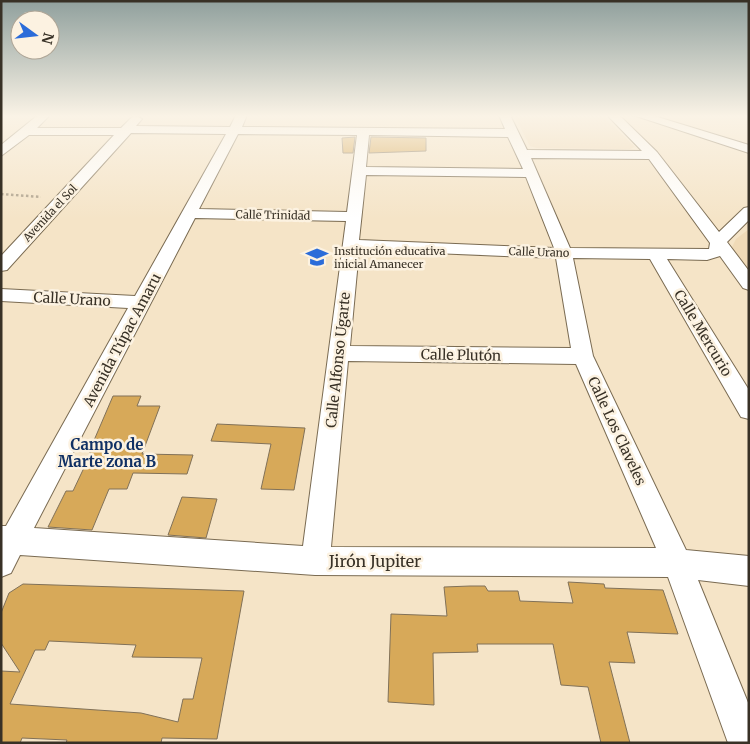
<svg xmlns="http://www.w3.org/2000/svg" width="750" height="744" viewBox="0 0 750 744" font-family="Merriweather,serif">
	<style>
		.built { fill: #f0dab7 }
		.building { fill: #d7a959; stroke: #817158; fill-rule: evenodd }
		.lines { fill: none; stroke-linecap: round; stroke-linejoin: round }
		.minor-casing { stroke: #7a6b52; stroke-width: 2 }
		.path { stroke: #aa9d87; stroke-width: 2.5; stroke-dasharray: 2.5 2.5; stroke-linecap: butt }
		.minor { fill: #fff; fill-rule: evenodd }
		.labels { text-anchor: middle; stroke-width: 5; stroke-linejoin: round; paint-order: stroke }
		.far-street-label { font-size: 11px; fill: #383126; stroke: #fcf2e1 }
		.far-poi-label { font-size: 11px; fill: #383126; stroke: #fcf2e1; text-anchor: start }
		.street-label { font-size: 14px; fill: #383126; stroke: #fcf2e1 }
		.neighbourhood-label { font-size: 15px; font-weight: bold; fill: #103064; stroke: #fcf2e1 }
		.near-street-label { font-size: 16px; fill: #383126; stroke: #fcf2e1 }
	</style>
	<rect width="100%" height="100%" fill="#f5e4c7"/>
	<!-- built -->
	<g class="built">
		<polygon points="514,115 602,115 635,147 630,149 537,148 530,146"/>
		<polygon points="749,229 749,276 741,266 732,247 736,239"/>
	</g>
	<!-- building -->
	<g class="building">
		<polygon points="355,137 353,153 343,153 342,138"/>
		<polygon points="371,137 426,138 426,151 369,153"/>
		<polygon points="113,396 141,396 137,406 160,406 142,454 193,455 187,474 133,473 127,489 109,489 92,530 48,527 66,491 73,491 91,453 89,452"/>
		<polygon points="217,424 305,428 294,490 261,489 271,444 211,441"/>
		<polygon points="182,497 217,499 206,538 168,535"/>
		<polygon points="568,582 604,584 605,588 663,590 678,634 627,632 635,663 609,662 630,743 601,743 588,687 561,685 553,644 477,644 478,652 433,653 434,705 388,702 391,614 447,616 444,587 470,586 485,586 488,591 518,591 520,601 573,603"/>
		<path d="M23,584L244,591L217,739L162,738L161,743H66L67,740L22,738L20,743H1V671L20,672L1,643V613L9,593ZM49,641L136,645L132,657L202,658L193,699H183L178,722L141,713L10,704L35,650H45Z"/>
	</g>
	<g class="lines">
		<!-- minor casing -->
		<g class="minor-casing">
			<g id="minor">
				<path d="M38,115H50L37,128H121L132,117L136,116L142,119L136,126L230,127L236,115H247L242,127L505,129L499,115H510L527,150L642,151L607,115H619L657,152L719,232L744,208L749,207V220L727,242L749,271V290L743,288L720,256L707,260L667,259L749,390V419L741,417L650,259L573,258L593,356L686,550L749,556V586L698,580L749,705V743H728L668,577L315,575L20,555L11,573L1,577V526H6L128,308L1,301V289L135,296L226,134L131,133L7,270L1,271V256L114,135H29L1,156V145ZM238,134L357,135L347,212L199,209ZM369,135L508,137L523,169L366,167ZM531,158L649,159L710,243L709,249L570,248ZM366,175L526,177L554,248L359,240ZM195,218L346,221L303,546L34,528ZM359,250L556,258L571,348L350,346ZM348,361L576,364L656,548L331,547Z"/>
				<polygon points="633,115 651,115 749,145 749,153"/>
			</g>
		</g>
		<!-- path -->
		<polyline class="path" points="1,194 41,197"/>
		<!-- minor -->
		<use href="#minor" class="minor"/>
	</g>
	<!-- sky -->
	<linearGradient id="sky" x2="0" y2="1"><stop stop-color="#90a09d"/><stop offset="0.53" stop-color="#faf3e6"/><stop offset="1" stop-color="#faf3e6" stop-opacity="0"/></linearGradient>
	<rect width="750" height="219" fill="url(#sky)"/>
	<!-- icons -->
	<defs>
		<g id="school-bare" transform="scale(1.725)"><path d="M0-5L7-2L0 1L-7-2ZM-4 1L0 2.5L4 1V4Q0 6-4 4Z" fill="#2b6cd9" stroke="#fcf2e1" stroke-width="2.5" paint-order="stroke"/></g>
	</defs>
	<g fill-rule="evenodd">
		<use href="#school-bare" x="317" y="257"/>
	</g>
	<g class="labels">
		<!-- far-street labels -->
		<g class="far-street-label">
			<text transform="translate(50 213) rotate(-47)" y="4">Avenida el Sol</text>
			<text transform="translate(273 215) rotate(1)" y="4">Calle Trinidad</text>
			<text transform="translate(539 252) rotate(2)" y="4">Calle Urano</text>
		</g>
		<!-- far-poi labels -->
		<g class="far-poi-label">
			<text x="334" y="255">Institución educativa<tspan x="334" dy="13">inicial Amanecer</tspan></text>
		</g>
		<!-- street labels -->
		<g class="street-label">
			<text transform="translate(72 299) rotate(3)" y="5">Calle Urano</text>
			<text transform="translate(703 333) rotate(59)" y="5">Calle Mercurio</text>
			<text transform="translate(122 340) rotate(-62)" y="5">Avenida Túpac Amaru</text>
			<text transform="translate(461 355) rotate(1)" y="5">Calle Plutón</text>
			<text transform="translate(338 360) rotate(-84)" y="5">Calle Alfonso Ugarte</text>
			<text transform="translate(617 431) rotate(65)" y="5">Calle Los Claveles</text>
		</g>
		<!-- neighbourhood labels -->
		<g class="neighbourhood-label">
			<text x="107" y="450">Campo de<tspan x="107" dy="17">Marte zona B</tspan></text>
		</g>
		<!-- near-street labels -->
		<g class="near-street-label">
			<text x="375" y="567">Jirón Jupiter</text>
		</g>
	</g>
	<!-- border -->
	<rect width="750" height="744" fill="none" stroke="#383126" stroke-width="5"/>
	<!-- north arrow -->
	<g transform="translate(35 35) rotate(105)"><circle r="24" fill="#fcf2e1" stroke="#aea596"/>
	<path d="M0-4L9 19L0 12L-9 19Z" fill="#2b6cd9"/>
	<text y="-8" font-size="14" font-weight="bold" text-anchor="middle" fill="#383126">N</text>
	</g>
</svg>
